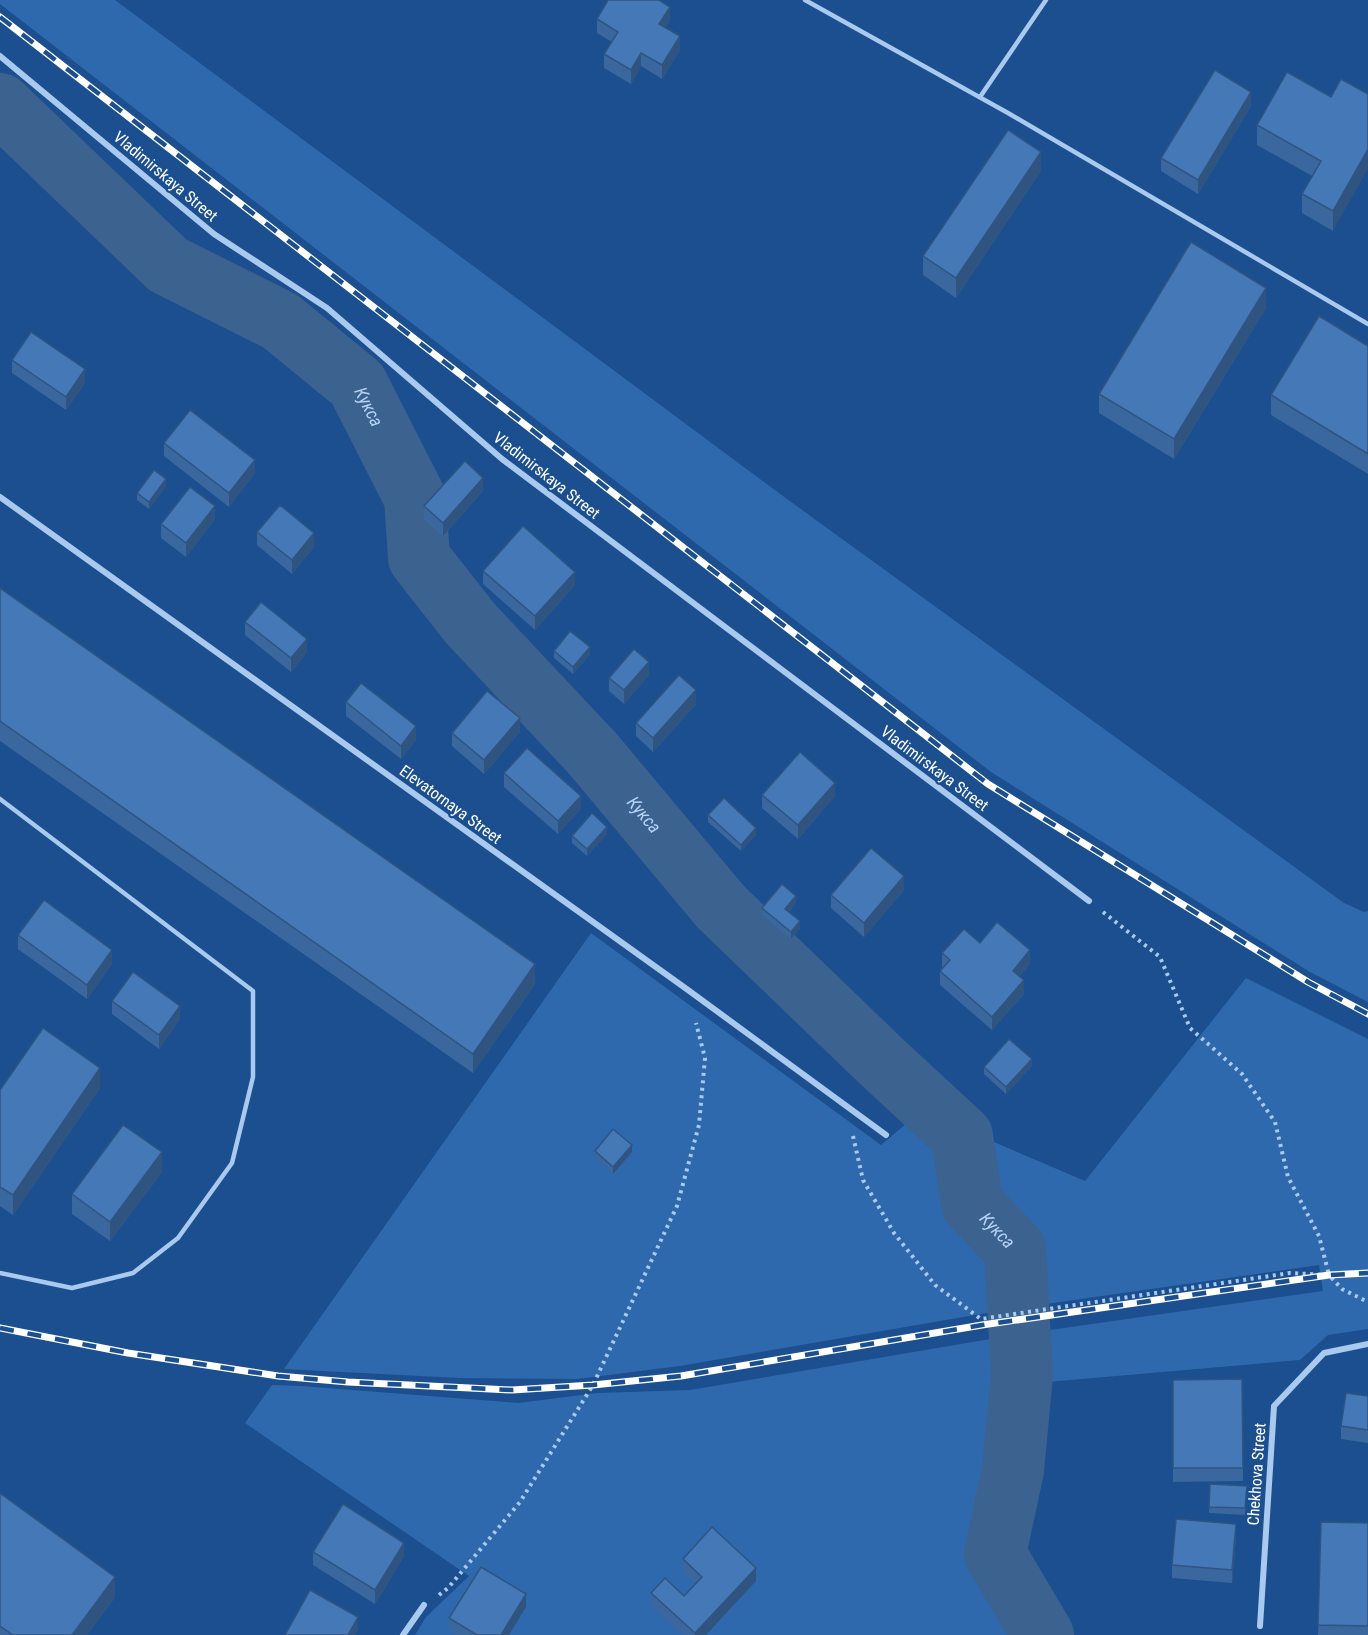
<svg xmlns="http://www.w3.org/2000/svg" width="1368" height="1635" viewBox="0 0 1368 1635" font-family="'Roboto Condensed',sans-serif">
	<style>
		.green { fill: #2e69ad }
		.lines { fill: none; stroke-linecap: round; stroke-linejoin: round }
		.river { stroke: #3c6290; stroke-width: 62 }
		.path { stroke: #a9c9ee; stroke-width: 4; stroke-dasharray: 3 4.5; stroke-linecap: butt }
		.lane { stroke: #a9c9ee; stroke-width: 4.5 }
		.street { stroke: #a9c9ee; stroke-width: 6 }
		.rail-casing { stroke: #fff; stroke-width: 7 }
		.rail { stroke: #1b4f8f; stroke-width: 4.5; stroke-dasharray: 14; stroke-linecap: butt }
		.wall { fill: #3a679d }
		.shaded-wall { fill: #305480 }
		.building { fill: #4478b7; stroke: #305480; stroke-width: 1.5 }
		.labels { text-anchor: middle; stroke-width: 4.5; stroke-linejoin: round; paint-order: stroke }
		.street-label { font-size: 16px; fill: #fff; stroke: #1b4f8f }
		.water-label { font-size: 18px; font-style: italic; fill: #b5d3f5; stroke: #1b4f8f }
	</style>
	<rect width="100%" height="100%" fill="#1b4f8f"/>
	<!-- green -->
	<g class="green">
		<polygon points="0,0 115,0 787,499 1344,903 1364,912 1368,911 1368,1002 1310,972 991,772 0,4"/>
		<polygon points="591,933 881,1145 913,1118 949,1155 954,1199 1000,1253 1004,1310 680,1366 577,1379 459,1378 284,1369"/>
		<polygon points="1246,978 1368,1039 1368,1329 1328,1335 1300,1360 1036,1383 1036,1332 1323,1291 1319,1265 1039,1305 1035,1251 1013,1217 981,1194 975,1134 1085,1181"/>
		<polygon points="1008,1336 996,1463 980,1553 1028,1635 415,1635 426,1617 469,1576 245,1423 272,1385 301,1386 518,1403 597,1393 690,1390"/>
	</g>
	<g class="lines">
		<!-- river -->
		<path class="river" id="s1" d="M0,104L168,265L280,321L357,384L415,498L419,558L470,623L593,754L721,907L882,1062L962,1136L972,1204L1015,1249L1022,1375L1013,1470L995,1554L1043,1635"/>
		<!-- path -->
		<g class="path">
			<polyline points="1103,912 1160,957 1190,1028 1242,1074 1275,1122 1288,1177 1319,1236 1329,1275"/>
			<polyline points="853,1136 863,1180 894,1233 935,1285 981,1319 1290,1273 1329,1275 1342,1289 1368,1302"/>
			<polyline points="439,1595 448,1588 520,1502 593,1385 677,1206 699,1125 705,1058 696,1023"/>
		</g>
		<!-- lane -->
		<g class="lane">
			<polyline points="805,0 1008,113 1368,324"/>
			<polyline points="980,97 1046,0"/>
			<polyline points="0,799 253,991 253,1077 232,1163 178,1238 133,1273 72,1288 0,1273"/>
		</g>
		<!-- street -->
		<g class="street">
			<polyline points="0,56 214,234 327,308 502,459 1089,901"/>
			<polyline points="0,497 688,990 886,1135"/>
			<polyline points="1260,1626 1274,1406 1324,1353 1368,1344"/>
			<polyline points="403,1635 424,1605"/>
		</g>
		<!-- rail casing -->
		<g class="rail-casing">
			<g id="rail">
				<polyline points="0,17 988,784 1308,982 1368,1014"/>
				<polyline points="0,1328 128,1353 278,1376 348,1382 512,1390 593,1385 681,1376 982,1325 1329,1275 1368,1273"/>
			</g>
		</g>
		<!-- rail -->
		<use href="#rail" class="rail"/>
	</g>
	<!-- wall -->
	<g class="wall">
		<polygon points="597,19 670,20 665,28 680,50 662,79 641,66 631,84 604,68 604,54 612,42 597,33"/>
		<polygon points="1341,79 1333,231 1302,213 1302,194 1312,176 1257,145 1257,125 1331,97"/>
		<polygon points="1251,106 1198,194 1161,171 1161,158"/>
		<polygon points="1041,171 956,298 923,275 923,256"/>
		<polygon points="1266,308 1174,459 1099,413 1099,394"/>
		<polygon points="1368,346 1368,474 1271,415 1271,395"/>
		<polygon points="12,360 85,383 66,410 12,373"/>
		<polygon points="164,443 255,473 229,507 164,456"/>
		<polygon points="166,486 149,509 137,500 137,493"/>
		<polygon points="483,491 443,536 424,520 424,506"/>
		<polygon points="215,519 186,557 161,538 161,524"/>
		<polygon points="257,532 314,547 292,574 257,545"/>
		<polygon points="483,571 575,585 535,630 483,584"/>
		<polygon points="0,588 535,984 473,1073 0,741"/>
		<polygon points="245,622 307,652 291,672 245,635"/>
		<polygon points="554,651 590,654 573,674 554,658"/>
		<polygon points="649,675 624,704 609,691 609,678"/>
		<polygon points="346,702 416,740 401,759 346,716"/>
		<polygon points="696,704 653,752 636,736 636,723"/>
		<polygon points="520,732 484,774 452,746 452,733"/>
		<polygon points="504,773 581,809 558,834 504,787"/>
		<polygon points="762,795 835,796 798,839 762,808"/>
		<polygon points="708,815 756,835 741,851 708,822"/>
		<polygon points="607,834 587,856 572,843 572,836"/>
		<polygon points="904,890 864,937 831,908 831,895"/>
		<polygon points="796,903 789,912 800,928 791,939 762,915 762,908"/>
		<polygon points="18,935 112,964 87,999 18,949"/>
		<polygon points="980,943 1030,964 1019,977 1024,994 992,1030 940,985 940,971 943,968 942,967 942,953"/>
		<polygon points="112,1001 180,1019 159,1049 112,1014"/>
		<polygon points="1032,1066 1006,1094 984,1074 984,1067"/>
		<polygon points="100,1088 13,1215 0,1206 0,1090"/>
		<polygon points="595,1151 632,1152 613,1174 595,1158"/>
		<polygon points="162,1172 110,1241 72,1214 72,1194"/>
		<polygon points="1242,1379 1243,1481 1173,1482 1173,1380"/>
		<polygon points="1368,1396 1368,1443 1341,1439 1341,1426"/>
		<polygon points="1210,1484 1247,1493 1245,1515 1209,1513"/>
		<polygon points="0,1493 115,1597 87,1635 0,1635"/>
		<polygon points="1321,1522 1368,1523 1368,1635 1318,1635"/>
		<polygon points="1236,1537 1232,1583 1172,1578 1172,1565"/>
		<polygon points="313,1552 404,1556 375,1604 313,1565"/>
		<polygon points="683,1559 756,1581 706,1635 682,1635 651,1606 651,1593 684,1596 695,1584 683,1573"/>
		<polygon points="526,1607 509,1635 455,1635 449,1631 449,1618"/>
	</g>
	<!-- shaded-wall -->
	<g class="shaded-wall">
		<polygon points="670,7 670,20 659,37 659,24"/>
		<polygon points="680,36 680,50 662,79 662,65"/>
		<polygon points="641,53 641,66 631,84 631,70"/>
		<polygon points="1251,92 1251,106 1198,194 1198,180"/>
		<polygon points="1368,149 1368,169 1333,231 1333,211"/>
		<polygon points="1041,152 1041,171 956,298 956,278"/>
		<polygon points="1266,288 1266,308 1174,459 1174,439"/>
		<polygon points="85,369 85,383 66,410 66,397"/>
		<polygon points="255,460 255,473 229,507 229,493"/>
		<polygon points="483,478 483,491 443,536 443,523"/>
		<polygon points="166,479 166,486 149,509 149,502"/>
		<polygon points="215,506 215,519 186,557 186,543"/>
		<polygon points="314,533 314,547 292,574 292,560"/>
		<polygon points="575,572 575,585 535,630 535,616"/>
		<polygon points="307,639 307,652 291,672 291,658"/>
		<polygon points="590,647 590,654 573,674 573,667"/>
		<polygon points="649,662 649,675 624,704 624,690"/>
		<polygon points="696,690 696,704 653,752 653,738"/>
		<polygon points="520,718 520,732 484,774 484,760"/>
		<polygon points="416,726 416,740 401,759 401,746"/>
		<polygon points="835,783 835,796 798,839 798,825"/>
		<polygon points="581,796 581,809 558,834 558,821"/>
		<polygon points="607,827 607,834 587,856 587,849"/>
		<polygon points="756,828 756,835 741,851 741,845"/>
		<polygon points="904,876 904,890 864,937 864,923"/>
		<polygon points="796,896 796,903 785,916 785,909"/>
		<polygon points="800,921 800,928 791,939 791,932"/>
		<polygon points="112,950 112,964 87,999 87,985"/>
		<polygon points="1030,950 1030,964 1013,984 1013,971"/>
		<polygon points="535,964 535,984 473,1073 473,1054"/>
		<polygon points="1024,980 1024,994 992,1030 992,1017"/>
		<polygon points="180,1006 180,1019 159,1049 159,1035"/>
		<polygon points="1032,1059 1032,1066 1006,1094 1006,1087"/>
		<polygon points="100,1068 100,1088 13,1215 13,1195"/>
		<polygon points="632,1145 632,1152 613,1174 613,1167"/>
		<polygon points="162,1152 162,1172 110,1241 110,1222"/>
		<polygon points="1236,1524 1236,1537 1232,1583 1232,1570"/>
		<polygon points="404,1543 404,1556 375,1604 375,1590"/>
		<polygon points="756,1568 756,1581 706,1635 695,1635 695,1633"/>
		<polygon points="115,1577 115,1597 87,1635 72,1635"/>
		<polygon points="526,1594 526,1607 509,1635 501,1635"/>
		<polygon points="358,1617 358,1630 355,1635 348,1635"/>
	</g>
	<!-- building -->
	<g class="building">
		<polygon points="608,0 659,0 670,7 659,24 680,36 662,65 641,53 631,70 604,54 618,32 597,19"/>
		<polygon points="1215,70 1251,92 1198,180 1161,158"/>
		<polygon points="1287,72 1331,97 1341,79 1368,94 1368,149 1333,211 1302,194 1321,161 1257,125"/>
		<polygon points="1008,130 1041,152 956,278 923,256"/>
		<polygon points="1191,242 1266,288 1174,439 1099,394"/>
		<polygon points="1319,316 1368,346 1368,454 1271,395"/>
		<polygon points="31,332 85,369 66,397 12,360"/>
		<polygon points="190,410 255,460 229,493 164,443"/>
		<polygon points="465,461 483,478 443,523 424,506"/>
		<polygon points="154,470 166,479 149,502 137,493"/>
		<polygon points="190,487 215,506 186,543 161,524"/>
		<polygon points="280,505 314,533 292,560 257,532"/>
		<polygon points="523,526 575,572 535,616 483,571"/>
		<polygon points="0,588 535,964 473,1054 0,721"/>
		<polygon points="261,602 307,639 291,658 245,622"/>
		<polygon points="570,631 590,647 573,667 554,651"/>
		<polygon points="634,649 649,662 624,690 609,678"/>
		<polygon points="679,675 696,690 653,738 636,723"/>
		<polygon points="361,683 416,726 401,746 346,702"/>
		<polygon points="487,691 520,718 484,760 452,733"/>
		<polygon points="527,748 581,796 558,821 504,773"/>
		<polygon points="800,752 835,783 798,825 762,795"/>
		<polygon points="724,798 756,828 741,845 708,815"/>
		<polygon points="592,813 607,827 587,849 572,836"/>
		<polygon points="871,848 904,876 864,923 831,895"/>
		<polygon points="782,884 796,896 785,909 800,921 791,932 762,908"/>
		<polygon points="44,900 112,950 87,985 18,935"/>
		<polygon points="997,922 1030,950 1013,971 1024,980 992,1017 940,971 950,960 942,953 964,929 980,943"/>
		<polygon points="133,972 180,1006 159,1035 112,1001"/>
		<polygon points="43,1028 100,1068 13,1195 0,1187 0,1090"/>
		<polygon points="1009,1039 1032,1059 1006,1087 984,1067"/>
		<polygon points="123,1125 162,1152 110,1222 72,1194"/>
		<polygon points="613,1129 632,1145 613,1167 595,1151"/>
		<polygon points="1242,1379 1243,1468 1173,1468 1173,1380"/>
		<polygon points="1346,1393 1368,1396 1368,1430 1341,1426"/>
		<polygon points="1210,1484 1247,1486 1245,1508 1209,1507"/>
		<polygon points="0,1493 115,1577 72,1635 13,1635 0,1626"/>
		<polygon points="343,1504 404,1543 375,1590 313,1552"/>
		<polygon points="1176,1519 1236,1524 1232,1570 1172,1565"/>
		<polygon points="1321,1522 1368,1523 1368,1626 1318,1625"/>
		<polygon points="712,1527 756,1568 695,1633 651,1593 665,1578 684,1596 702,1577 683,1559"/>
		<polygon points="481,1567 526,1594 501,1635 477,1635 449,1618"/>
		<polygon points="310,1590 358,1617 348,1635 285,1635"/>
	</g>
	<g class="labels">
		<!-- street labels -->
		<g class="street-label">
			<text transform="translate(166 176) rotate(40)" y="6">Vladimirskaya Street</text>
			<text transform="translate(547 475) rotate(38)" y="6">Vladimirskaya Street</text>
			<text transform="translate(935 768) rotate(37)" y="6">Vladimirskaya Street</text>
			<text transform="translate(451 804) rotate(36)" y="6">Elevatornaya Street</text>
			<text transform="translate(1256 1474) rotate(-86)" y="6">Chekhova Street</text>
		</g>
		<!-- water labels -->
		<g class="water-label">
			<text dy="6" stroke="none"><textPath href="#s1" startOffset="483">Кукса</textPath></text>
			<text dy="6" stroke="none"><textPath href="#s1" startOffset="987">Кукса</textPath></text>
			<text dy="6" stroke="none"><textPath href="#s1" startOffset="1545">Кукса</textPath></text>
		</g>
	</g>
</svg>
